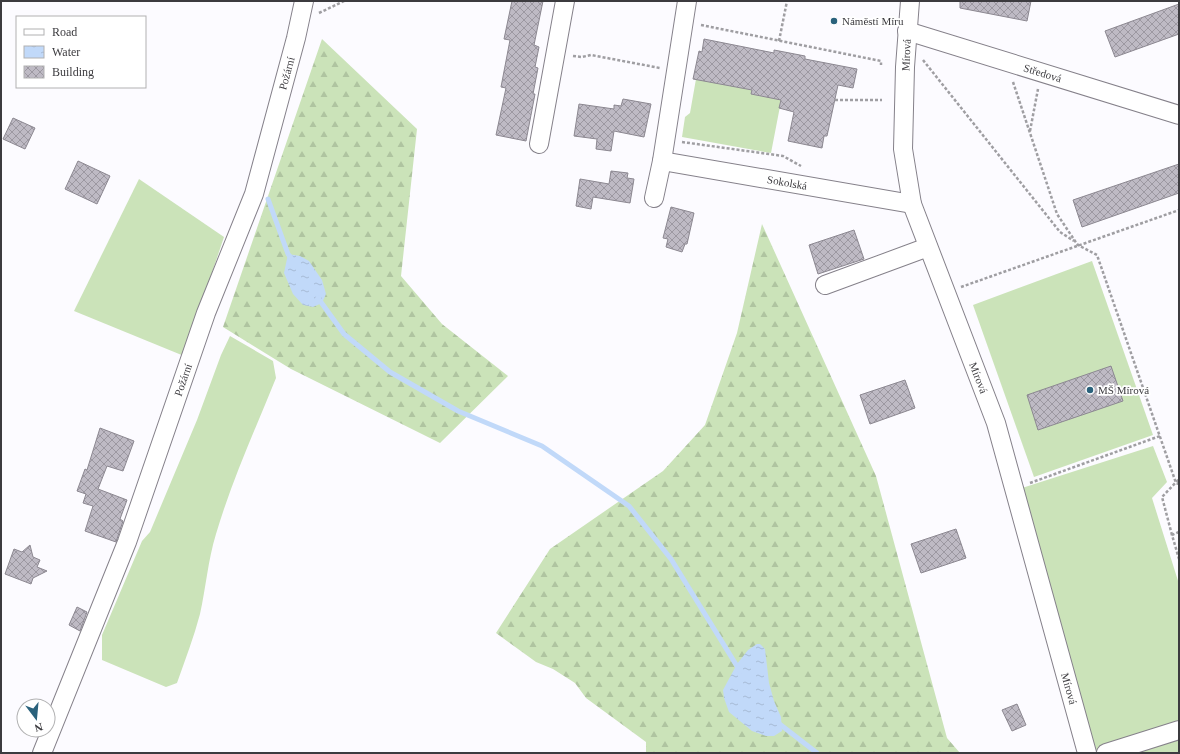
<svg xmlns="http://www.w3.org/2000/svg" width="1180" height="754" viewBox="0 0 1180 754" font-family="'Times New Roman',serif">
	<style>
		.grass { fill: #cbe3b9 }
		.forest { fill: url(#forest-firs) }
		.water { fill: url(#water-ripples) }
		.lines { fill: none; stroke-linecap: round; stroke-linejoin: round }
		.stream { stroke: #c1d9f9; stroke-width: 5 }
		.building { fill: url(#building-cross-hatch); stroke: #8c8891 }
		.minor-casing { stroke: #85818a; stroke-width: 20 }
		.path { stroke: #9f9ea2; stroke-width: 2.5; stroke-dasharray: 3 2; stroke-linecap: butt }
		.minor { stroke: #fff; stroke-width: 18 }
		.poi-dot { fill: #2a627c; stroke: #fff; stroke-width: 1.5 }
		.labels { text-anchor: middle; stroke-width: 3.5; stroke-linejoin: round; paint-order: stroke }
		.poi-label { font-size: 11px; fill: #3c3b3f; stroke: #fff; text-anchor: start }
		.street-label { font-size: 11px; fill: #3c3b3f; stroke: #fff }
	</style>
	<defs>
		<pattern id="forest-firs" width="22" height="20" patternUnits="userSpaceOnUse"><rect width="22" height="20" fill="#cbe3b9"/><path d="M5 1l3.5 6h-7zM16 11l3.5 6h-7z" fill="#afc4a0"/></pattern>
		<pattern id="water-ripples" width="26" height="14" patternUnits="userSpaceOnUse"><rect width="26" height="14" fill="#c1d9f9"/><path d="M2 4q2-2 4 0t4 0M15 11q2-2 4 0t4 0" fill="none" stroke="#a7bbd6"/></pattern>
		<pattern id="building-cross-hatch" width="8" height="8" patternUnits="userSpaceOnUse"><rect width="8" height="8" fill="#bebac4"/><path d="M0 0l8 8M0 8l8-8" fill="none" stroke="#9c98a1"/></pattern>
	</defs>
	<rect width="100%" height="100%" fill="#fcfbff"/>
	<!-- grass -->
	<g class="grass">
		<polygon points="696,79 752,90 752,94 765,97 782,96 771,153 682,137 685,117 690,113"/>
		<polygon points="139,179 224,237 184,356 74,311"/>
		<polygon points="1092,261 1153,435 1034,477 973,305"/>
		<path d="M230,336L273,361L276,378C255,430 232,480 216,534C208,560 206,587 200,614C194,637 185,660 177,683L166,687L102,660V635L142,541L150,532L197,420L221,355Z"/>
		<polygon points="1153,446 1167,482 1152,498 1179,584 1179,723 1096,751 1022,488"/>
		<polygon points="1179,738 1179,753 1135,753"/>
	</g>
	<!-- forest -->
	<g class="forest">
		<polygon points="322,39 417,129 401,276 442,324 508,376 440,443 291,369 223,327"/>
		<polygon points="762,224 876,476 947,738 960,753 646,753 646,742 586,698 575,683 553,669 536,662 496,633 550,549 663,471 705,425 737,333"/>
	</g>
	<!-- water -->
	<g class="water">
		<polygon points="288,254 300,256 309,261 322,280 326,294 322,303 313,307 303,305 293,294 284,273"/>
		<polygon points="757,644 760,644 765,649 769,683 774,701 781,717 782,731 774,736 766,736 752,731 729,712 724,698 723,690 737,664 748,650"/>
	</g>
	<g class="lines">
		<!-- stream -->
		<g class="stream">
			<polyline points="268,199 288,254 291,258"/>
			<polyline points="318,298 344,334 390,372 458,411 542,446 629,506 671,559 740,671"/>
			<polyline points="777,722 817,753"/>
		</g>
	</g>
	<!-- building -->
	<g class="building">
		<polygon points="512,1 543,1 534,45 539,47 535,67 538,68 533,94 535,94 526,141 496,135 506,88 501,87 510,40 504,39"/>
		<polygon points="960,1 1031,1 1027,21 960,8"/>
		<polygon points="1179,4 1179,34 1115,57 1105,31"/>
		<polygon points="704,39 774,53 774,50 805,56 805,59 857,69 853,88 838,85 827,136 824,136 822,148 788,141 794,112 779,108 781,100 751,94 752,90 693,79 699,51 702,52"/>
		<polygon points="623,99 651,104 644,137 614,131 611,151 596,149 597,139 574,136 579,104 614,109 614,105 621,106"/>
		<polygon points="13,118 35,128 25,149 3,139"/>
		<polygon points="78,161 110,176 97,204 65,189"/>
		<polygon points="1179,164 1179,193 1082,227 1073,200"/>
		<polygon points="611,171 628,173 627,178 634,179 630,203 593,197 591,209 576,206 580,179 609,184"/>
		<polygon points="671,207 694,213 687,244 685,244 682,252 666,247 668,239 663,238"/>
		<polygon points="854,230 864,259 818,274 809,245"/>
		<polygon points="1111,366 1123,401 1038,430 1027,395"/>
		<polygon points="905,380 915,408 870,424 860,395"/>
		<polygon points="100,428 134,441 123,471 107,466 98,489 127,500 120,519 123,521 116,542 85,531 93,506 83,503 86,494 77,491 85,469 87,470"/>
		<polygon points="956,529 966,558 921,573 911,544"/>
		<polygon points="30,545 33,557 40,560 37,567 47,571 33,578 31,584 5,574 14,549 22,552"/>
		<polygon points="77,607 87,612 80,631 69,625"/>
		<polygon points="1017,704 1026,725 1012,731 1002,710"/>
	</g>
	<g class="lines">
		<!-- minor casing -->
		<g class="minor-casing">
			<g id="minor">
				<path id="s1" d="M910,1L905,67L903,149L912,204L996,423L1087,753"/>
				<path id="s2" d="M907,31L1179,115"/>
				<polyline points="539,144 565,1"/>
				<path id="s3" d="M662,161L912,204"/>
				<polyline points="654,198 662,161 687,1"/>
				<polyline points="825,285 928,247"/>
				<path id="s4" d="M42,753L127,542L206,313L254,194L296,38L304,1"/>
				<polyline points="1106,753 1179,730"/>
			</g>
		</g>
		<!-- path -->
		<g class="path">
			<polyline points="319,13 344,1"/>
			<polyline points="701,25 881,61 881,65"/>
			<polyline points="779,41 787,1"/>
			<polyline points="573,56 582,57 591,55 660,68"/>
			<polyline points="923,60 1060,232 1074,241"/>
			<polyline points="1013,82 1057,214 1075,241 1078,245 1097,255 1176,483 1179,484"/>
			<polyline points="835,100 882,100"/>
			<polyline points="1030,131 1038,89"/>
			<polyline points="682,142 783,156 801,166"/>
			<polyline points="961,287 1179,210"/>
			<polyline points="1030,483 1160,436"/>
			<polyline points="1179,532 1172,535 1179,559"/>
			<polyline points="1172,535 1162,497 1179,479"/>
		</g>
		<!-- minor -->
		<use href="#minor" class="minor"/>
	</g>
	<!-- markers -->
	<g class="poi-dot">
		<circle cx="834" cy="21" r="4"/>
		<circle cx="1090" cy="390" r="4"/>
	</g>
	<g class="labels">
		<!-- poi labels -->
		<g class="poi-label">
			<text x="842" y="25">Náměstí Míru</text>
			<text x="1098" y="394">MŠ Mírová</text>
		</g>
		<!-- street labels -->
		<g class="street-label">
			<text transform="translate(906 55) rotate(-87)" y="4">Mírová</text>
			<text dy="4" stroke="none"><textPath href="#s2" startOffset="142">Středová</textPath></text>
			<text dy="4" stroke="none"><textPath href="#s4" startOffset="723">Požární</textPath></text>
			<text dy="4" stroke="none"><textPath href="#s3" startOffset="127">Sokolská</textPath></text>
			<text dy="4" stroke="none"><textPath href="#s1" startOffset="390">Mírová</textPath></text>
			<text dy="4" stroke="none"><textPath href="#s4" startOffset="399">Požární</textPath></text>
			<text dy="4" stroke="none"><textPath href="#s1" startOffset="714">Mírová</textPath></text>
		</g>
	</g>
	<!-- border -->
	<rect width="1180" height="754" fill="none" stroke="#3c3b3f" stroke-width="4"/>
	<!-- legend -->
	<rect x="16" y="16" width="130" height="72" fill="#ffffff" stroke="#b1b1b2"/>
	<rect x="24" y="29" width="20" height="6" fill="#ffffff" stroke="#b1b1b2"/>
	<text x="52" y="36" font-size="12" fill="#3c3b3f">Road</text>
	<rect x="24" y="46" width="20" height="12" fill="url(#water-ripples)" stroke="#b1b1b2"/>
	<text x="52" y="56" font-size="12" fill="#3c3b3f">Water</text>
	<rect x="24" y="66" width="20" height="12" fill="url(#building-cross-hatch)" stroke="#b1b1b2"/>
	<text x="52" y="76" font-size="12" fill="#3c3b3f">Building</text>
	<!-- north arrow -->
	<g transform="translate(36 718) rotate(164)"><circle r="19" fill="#ffffff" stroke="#b1b1b2"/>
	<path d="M0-3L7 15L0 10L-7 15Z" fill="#2a627c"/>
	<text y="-6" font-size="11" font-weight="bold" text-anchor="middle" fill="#3c3b3f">N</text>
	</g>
</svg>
